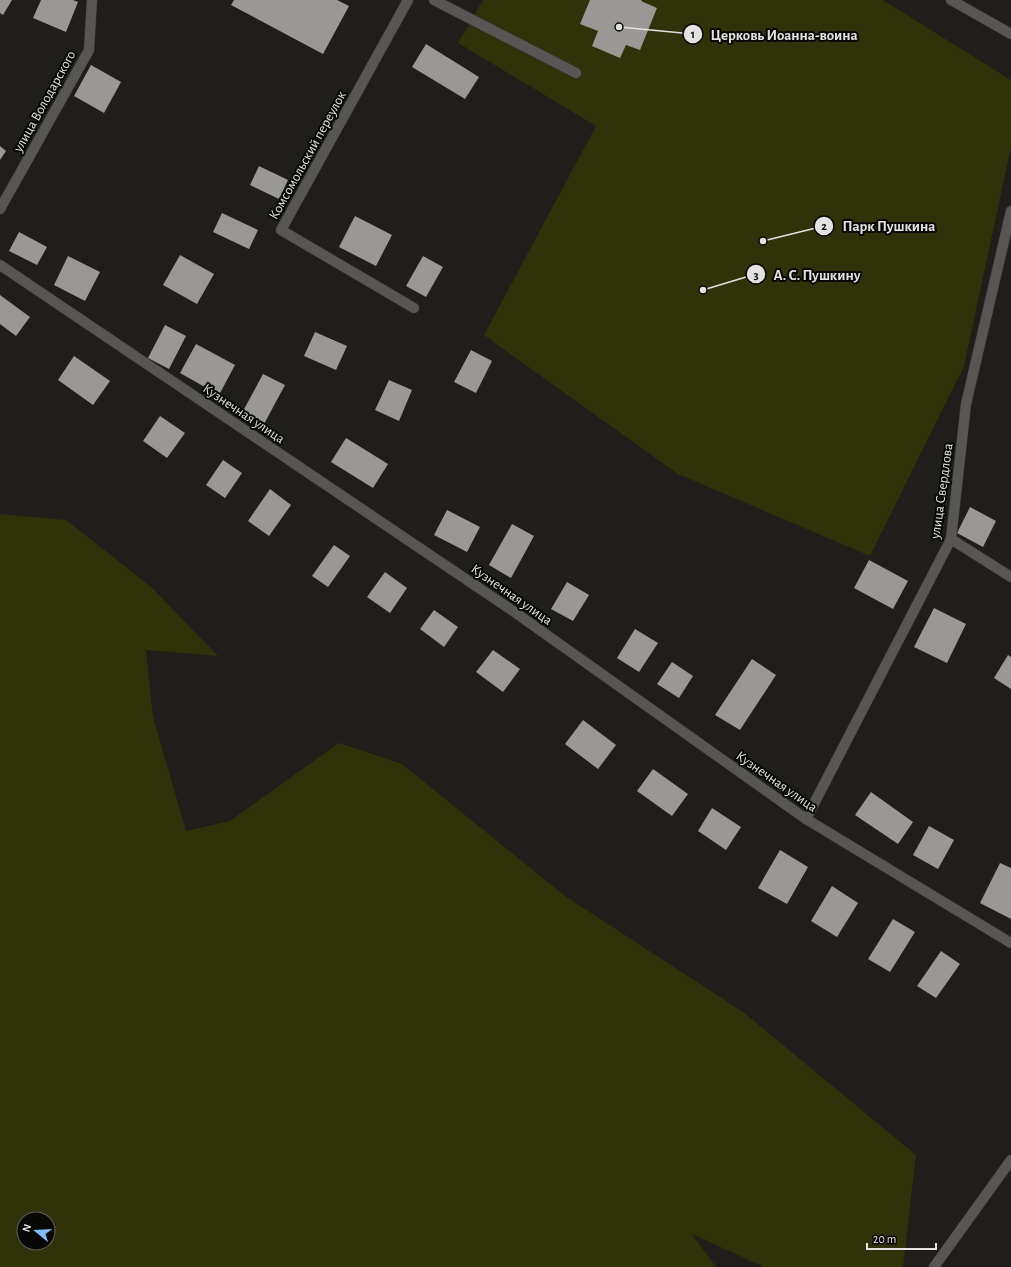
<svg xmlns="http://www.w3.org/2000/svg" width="1011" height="1267" viewBox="0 0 1011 1267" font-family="'Alegreya Sans',sans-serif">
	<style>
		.green { fill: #303209; fill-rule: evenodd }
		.building { fill: #9a9895 }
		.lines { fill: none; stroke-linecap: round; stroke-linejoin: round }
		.minor-casing { stroke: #393836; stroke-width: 11 }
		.minor { stroke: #585654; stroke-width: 10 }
		.labels { text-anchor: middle; stroke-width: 4; stroke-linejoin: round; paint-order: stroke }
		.street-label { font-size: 14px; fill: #e3e2e1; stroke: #080807 }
		.leader { fill: none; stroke: #e3e2e1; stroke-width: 1.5 }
		.callout-dot { fill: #e3e2e1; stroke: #080807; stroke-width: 1.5 }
		.mark-label { font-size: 12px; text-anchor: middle; font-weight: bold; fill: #111 }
		.callout-label { font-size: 15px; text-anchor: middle; font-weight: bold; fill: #e3e2e1; stroke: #080807; stroke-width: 4; stroke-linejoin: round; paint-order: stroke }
	</style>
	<rect width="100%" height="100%" fill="#1f1e1b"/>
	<!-- green -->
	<g class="green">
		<polygon points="483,0 883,0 1011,80 1011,147 964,366 870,556 678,474 484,335 596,126 458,43"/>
		<path d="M0,514L66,520L150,586L218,656L146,650L153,717L186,831L230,821L339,743L402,764L565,896L743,1012L916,1155L903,1267H764L692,1234L716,1267H0ZM24,1219H48V1243H24Z"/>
	</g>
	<!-- building -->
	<g class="building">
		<polygon points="0,0 12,0 3,15 0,13"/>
		<polygon points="41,0 73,0 78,2 66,32 33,18"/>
		<polygon points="234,0 337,0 349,6 323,54 231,5"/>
		<polygon points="590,0 642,0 641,1 657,8 640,50 626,45 620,58 592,46 598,31 580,24"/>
		<polygon points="426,44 479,77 465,99 412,67"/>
		<polygon points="91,65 121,82 104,113 74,96"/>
		<polygon points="0,146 6,151 0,160"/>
		<polygon points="259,166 288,180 279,199 250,185"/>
		<polygon points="222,213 258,230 249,249 213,232"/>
		<polygon points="355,216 392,235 376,266 339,247"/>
		<polygon points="19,232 47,247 37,265 9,251"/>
		<polygon points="180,255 214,274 197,304 163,285"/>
		<polygon points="68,256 100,272 85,301 54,285"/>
		<polygon points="423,256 443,267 426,297 406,286"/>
		<polygon points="0,295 30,317 16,336 0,324"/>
		<polygon points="165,325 186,336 169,369 148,358"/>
		<polygon points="315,332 347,346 336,370 304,356"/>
		<polygon points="196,344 235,365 219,395 180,373"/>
		<polygon points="471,350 492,361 476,393 454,382"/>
		<polygon points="74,356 110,381 93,405 58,380"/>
		<polygon points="263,374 285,385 264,424 242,413"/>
		<polygon points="389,380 412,390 399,421 375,410"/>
		<polygon points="160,416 185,433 167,458 143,441"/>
		<polygon points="346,438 388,464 373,488 331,462"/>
		<polygon points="223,460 242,473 225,498 206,485"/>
		<polygon points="270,489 291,505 269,536 248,521"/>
		<polygon points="970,507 996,521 983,547 957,533"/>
		<polygon points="447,510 480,527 467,552 434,535"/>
		<polygon points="512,524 534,536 511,578 489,565"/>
		<polygon points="334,545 350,556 328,587 312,576"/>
		<polygon points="869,560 908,581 893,609 854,588"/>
		<polygon points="385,572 407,588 390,613 367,597"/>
		<polygon points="567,582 589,595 573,621 551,609"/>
		<polygon points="934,608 966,624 947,663 914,647"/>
		<polygon points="434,610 458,627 444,647 420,629"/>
		<polygon points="635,629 658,643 639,672 617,658"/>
		<polygon points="493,650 520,669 503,692 476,672"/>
		<polygon points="1008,655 1011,657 1011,689 994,678"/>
		<polygon points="752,659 776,675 740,730 715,715"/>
		<polygon points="672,662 693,676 679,698 657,684"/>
		<polygon points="583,720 616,745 598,769 565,744"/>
		<polygon points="653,769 688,794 672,816 637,791"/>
		<polygon points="871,792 913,822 898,844 855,815"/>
		<polygon points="712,808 741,827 726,850 698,831"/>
		<polygon points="929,826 954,840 938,869 913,855"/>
		<polygon points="780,850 808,867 787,904 758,888"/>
		<polygon points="1000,863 1011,868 1011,919 980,903"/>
		<polygon points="832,886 858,903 837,937 811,921"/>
		<polygon points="893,919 915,932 890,972 868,959"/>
		<polygon points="941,951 960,964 936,998 917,986"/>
	</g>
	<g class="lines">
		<!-- minor casing -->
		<g class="minor-casing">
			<g id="minor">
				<polyline points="408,0 281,230 414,308"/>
				<polyline points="434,0 576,73"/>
				<polyline points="951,0 1011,34"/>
				<polyline points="0,209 89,50 92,0"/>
				<polyline points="0,265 513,611 806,819 1011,943"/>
				<polyline points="951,539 1011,577"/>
				<polyline points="806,819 951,539 966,404 1011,211"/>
				<polyline points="934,1267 1011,1160"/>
			</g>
		</g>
		<!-- minor -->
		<use href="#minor" class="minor"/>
	</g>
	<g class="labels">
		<!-- street labels -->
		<g class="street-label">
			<text transform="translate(44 101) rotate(-61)" y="5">улица Володарского</text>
			<text transform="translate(307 155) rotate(-61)" y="5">Комсомольский переулок</text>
			<text transform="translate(244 413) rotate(34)" y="5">Кузнечная улица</text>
			<text transform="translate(941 491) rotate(-82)" y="5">улица Свердлова</text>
			<text transform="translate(512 594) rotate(35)" y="5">Кузнечная улица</text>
			<text transform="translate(777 781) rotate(35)" y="5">Кузнечная улица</text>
		</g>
	</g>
	<!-- callouts -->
	<path class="leader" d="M619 27L693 34M763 241L824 226M703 290L756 274"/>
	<g class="callout-dot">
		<circle cx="619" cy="27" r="4"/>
		<circle cx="763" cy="241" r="4"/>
		<circle cx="703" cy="290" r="4"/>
		<circle cx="693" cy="34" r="10"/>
		<circle cx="824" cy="226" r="10"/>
		<circle cx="756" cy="274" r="10"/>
	</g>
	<g class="mark-label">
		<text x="693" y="38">1</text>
		<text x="824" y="230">2</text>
		<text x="756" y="279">3</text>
	</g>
	<g class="callout-label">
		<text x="784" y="40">Церковь Иоанна-воина</text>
		<text x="889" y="231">Парк Пушкина</text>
		<text x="817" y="280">А. С. Пушкину</text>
	</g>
	<!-- north arrow -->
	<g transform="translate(36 1231) rotate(288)"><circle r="19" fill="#080807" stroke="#605f5e"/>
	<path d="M0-3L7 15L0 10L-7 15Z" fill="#83bcfb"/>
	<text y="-6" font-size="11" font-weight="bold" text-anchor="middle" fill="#e3e2e1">N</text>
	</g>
	<!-- scale -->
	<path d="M867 1243v6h69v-6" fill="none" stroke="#e3e2e1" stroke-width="2"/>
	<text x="873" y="1243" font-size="12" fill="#e3e2e1" stroke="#080807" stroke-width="3" paint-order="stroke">20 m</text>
</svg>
